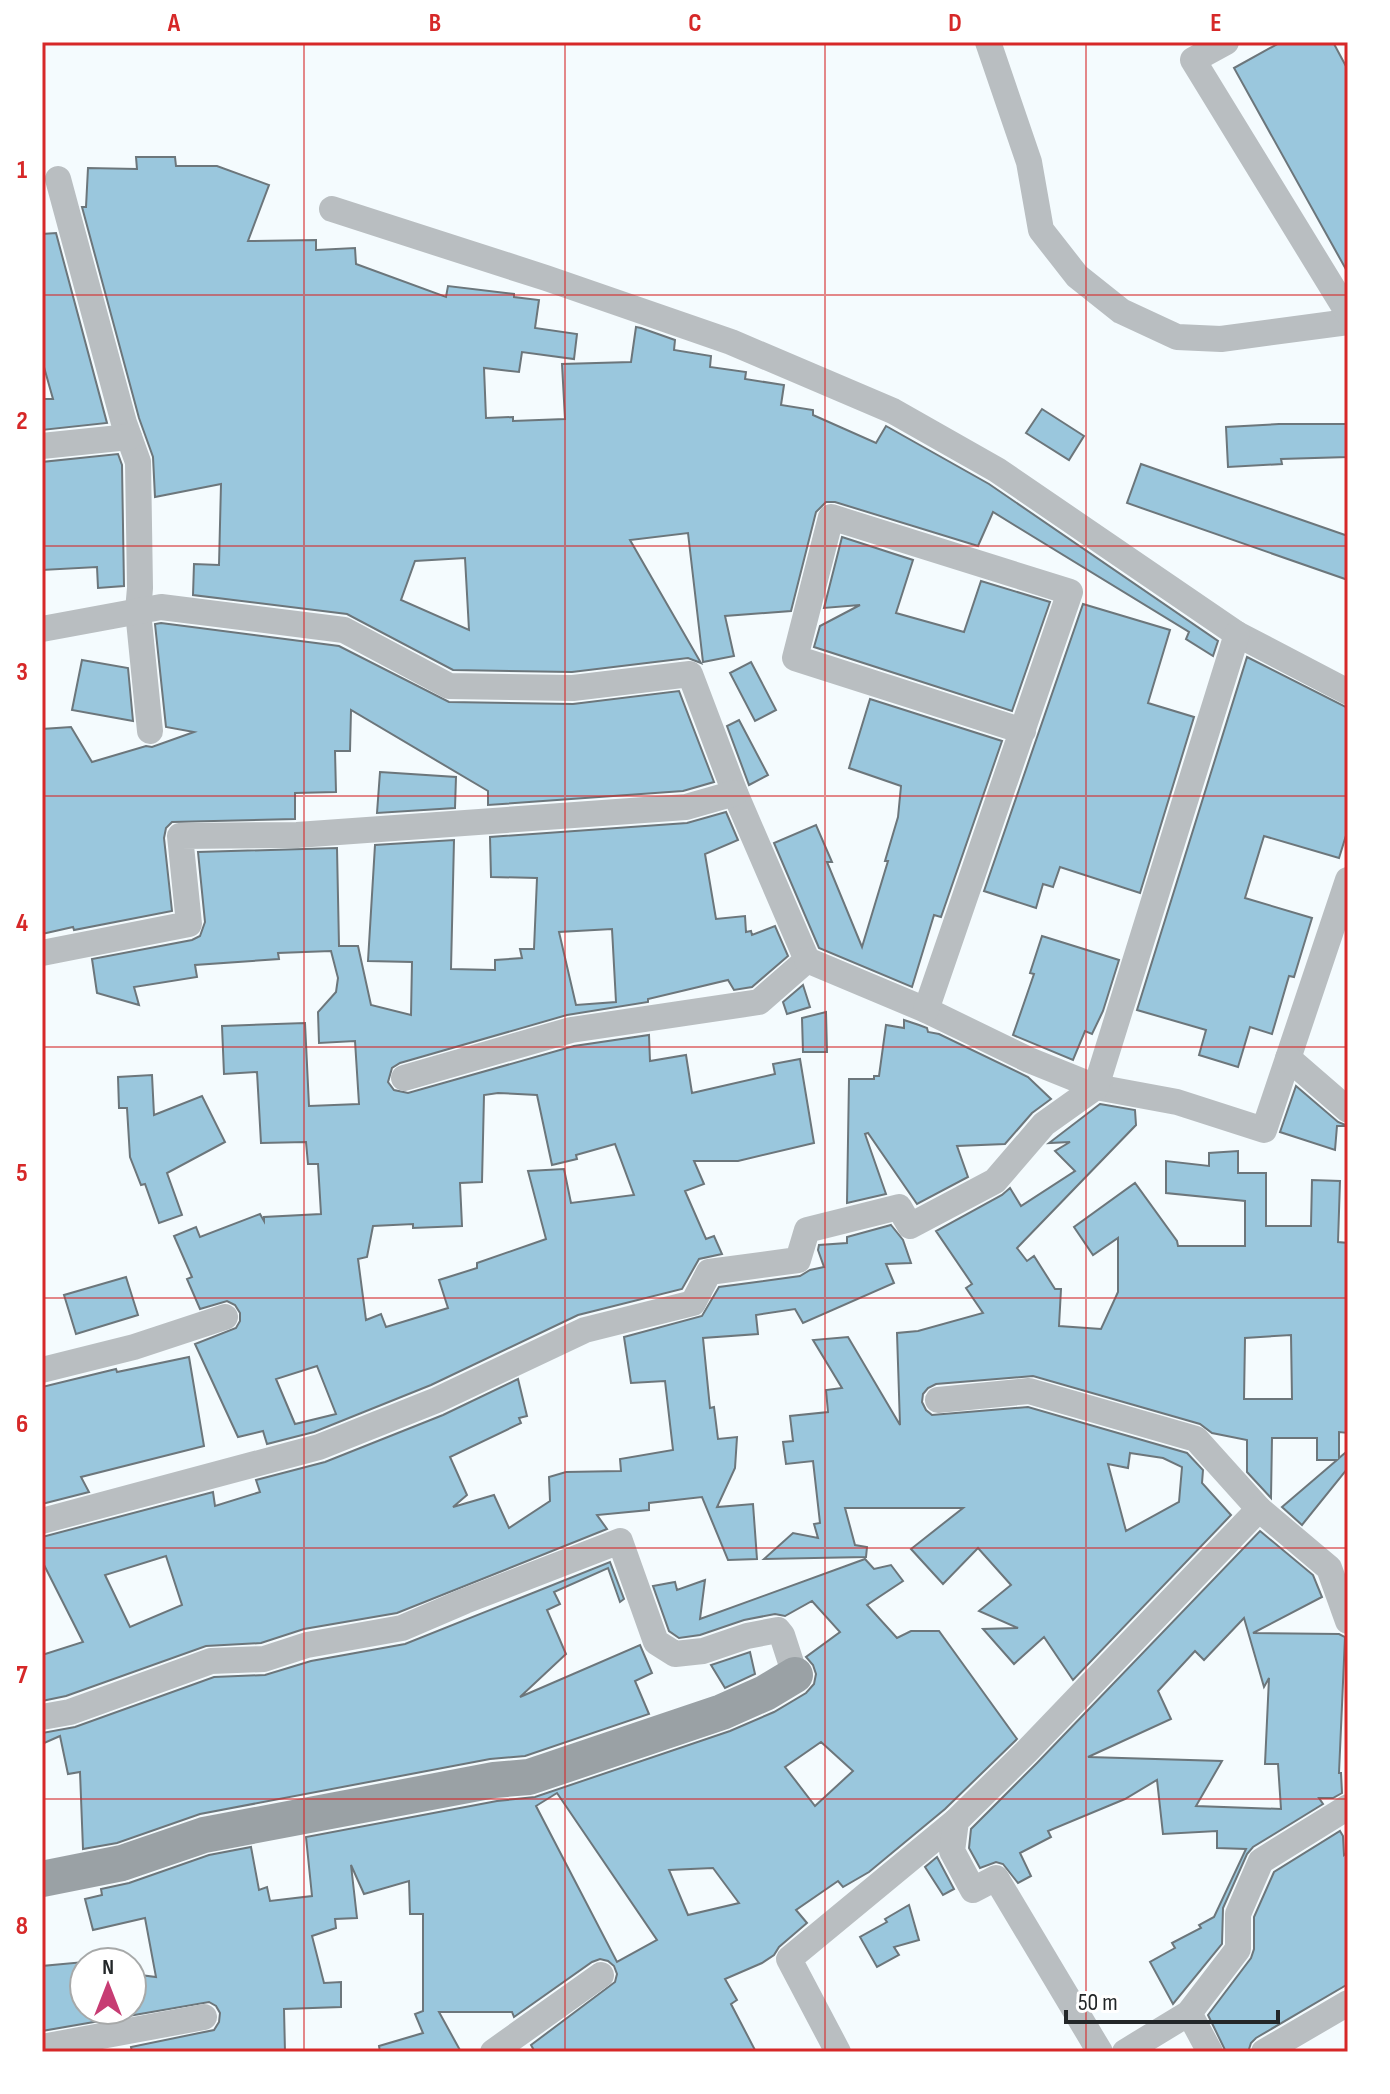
<svg xmlns="http://www.w3.org/2000/svg" width="1390" height="2094" viewBox="0 0 1390 2094" font-family="'Sofia Sans Condensed',sans-serif">
	<style>
		.building { fill: #9ac7dd; stroke: #6c767b; stroke-width: 2; fill-rule: evenodd }
		.lines { fill: none; stroke-linecap: round; stroke-linejoin: round }
		.street { stroke: #b9bec1; stroke-width: 26 }
		.secondary { stroke: #9aa1a5; stroke-width: 36 }
		.grid { fill: none; stroke: #d62828; stroke-width: 2; stroke-opacity: 0.55 }
		.neatline { fill: none; stroke: #d62828; stroke-width: 3 }
		.grid-label { font-size: 26px; text-anchor: middle; font-weight: bold; fill: #d62828 }
	</style>
	<rect width="100%" height="100%" fill="#f4fbfe"/>
	<!-- building -->
	<g class="building">
		<polygon points="1281,42 1333,42 1348,70 1348,273 1234,68"/>
		<path d="M136,157H175L176,166H217L269,185L248,241L316,240V250L355,248L356,264L446,297L448,286L514,294V297L539,300L535,328L577,334L574,359L522,352L519,372L484,368L486,418L513,417V421L565,419L562,364L631,362L636,327L641,328L675,340L674,350L711,356L710,367L746,372L745,379L784,385L781,405L813,410V415L876,443L886,426L989,484L1218,641L1213,656L1186,639L1189,632L993,512L978,546L835,502H826L816,512L791,611L725,616L734,656L703,662L688,533L630,540L701,663L688,658L572,672L453,670L347,614L193,595L194,564L219,565L221,484L155,497L153,457L139,418L82,207H86L88,168L137,169ZM465,558L469,630L401,600L415,561Z"/>
		<polygon points="56,233 107,423 42,430 42,399 53,399 42,360 42,234"/>
		<polygon points="1042,409 1084,436 1069,460 1026,433"/>
		<polygon points="1279,424 1348,424 1348,457 1281,459 1282,464 1228,467 1226,427"/>
		<polygon points="118,454 122,465 124,586 98,588 97,567 42,570 42,462"/>
		<polygon points="1141,464 1348,536 1348,580 1127,503"/>
		<polygon points="842,537 913,560 896,613 964,632 981,581 1050,602 1012,711 814,647 820,626 860,605 824,608"/>
		<polygon points="1083,604 1170,630 1148,703 1194,717 1140,893 1060,867 1053,887 1043,884 1036,908 984,891"/>
		<polygon points="161,623 339,646 449,702 573,704 679,691 714,782 683,791 488,805 488,791 351,710 350,751 335,751 336,792 295,793 295,819 172,822 166,828 164,838 172,911 74,930 73,927 42,934 42,729 71,727 92,762 146,746 152,747 194,732 166,727 155,624"/>
		<polygon points="1247,657 1348,708 1348,829 1339,858 1264,836 1245,898 1312,918 1294,977 1289,976 1272,1034 1250,1027 1238,1067 1199,1055 1206,1030 1137,1010"/>
		<polygon points="82,660 128,668 133,721 72,710"/>
		<polygon points="751,662 776,710 755,721 730,673"/>
		<polygon points="870,699 1002,741 941,917 934,915 912,987 819,948 774,843 816,825 832,862 827,862 862,947 888,861 885,861 898,817 901,786 849,768"/>
		<polygon points="739,720 768,775 749,785 727,726"/>
		<polygon points="380,772 456,777 455,808 377,813"/>
		<path d="M726,812L738,840L705,854L716,919L745,916L746,932L751,931L752,935L775,926L788,956L752,987L734,990L728,980L648,999V1002L567,1015L400,1063L392,1068L388,1082L394,1090L408,1093L574,1046L649,1035L650,1061L686,1055L692,1093L775,1074L773,1064L800,1059L814,1143L738,1161H694L704,1184L685,1191L706,1239L714,1236L722,1254L699,1259L682,1289L578,1315L431,1385L314,1432L267,1444L263,1431L238,1437L195,1344L236,1328L240,1321V1313L235,1305L227,1301L200,1309L187,1279L192,1277L174,1236L196,1227L200,1237L260,1214L264,1221V1217L321,1214L318,1164H308L306,1142L261,1143L257,1072L224,1074L222,1026L305,1023L309,1106L359,1104L355,1041L319,1043L318,1012L336,992L338,978L331,951L278,953L279,959L195,965L197,977L134,987L139,1005L97,993L92,959L192,940L200,936L205,922L198,852L337,848L339,946H358L371,1005L411,1015L412,962L368,961L375,845L454,840L451,969L495,970V960L522,958L520,949H534L537,878L491,877L490,837L687,823ZM612,929L616,1002L576,1005L559,932ZM498,1093L537,1095L552,1165L577,1159L576,1155L615,1144L634,1195L571,1203L564,1169L528,1171L546,1239L477,1263V1268L439,1280L448,1308L386,1327L381,1314L366,1320L358,1259L367,1257L373,1226L413,1224V1228L462,1226L460,1183L482,1182L484,1095ZM317,1366L336,1414L295,1424L276,1379Z"/>
		<polygon points="1042,936 1119,960 1103,1011 1092,1034 1085,1031 1073,1060 1013,1035 1034,974 1030,973"/>
		<polygon points="803,985 810,1007 787,1014 783,1002"/>
		<polygon points="826,1012 827,1052 803,1052 802,1018"/>
		<polygon points="904,1020 919,1025 927,1028 928,1032 939,1034 1028,1077 1051,1099 1032,1113 1005,1144 957,1146 968,1177 917,1204 868,1133 865,1134 886,1194 847,1203 849,1079 874,1079 874,1076 879,1076 886,1025 904,1028"/>
		<polygon points="152,1075 154,1115 202,1096 225,1142 167,1173 182,1215 159,1223 145,1184 141,1185 130,1157 127,1108 119,1108 118,1077"/>
		<polygon points="1296,1086 1338,1122 1348,1126 1337,1126 1335,1150 1280,1132"/>
		<path d="M1100,1104L1135,1110L1136,1125L1017,1248L1027,1261L1034,1256L1055,1289H1061L1059,1326L1101,1329L1118,1292V1238L1093,1255L1074,1227L1135,1183L1177,1241L1178,1246H1245V1201L1166,1193V1161L1209,1166V1153L1238,1151V1173H1266V1226H1311L1312,1180L1340,1181L1338,1242L1348,1243V1433L1339,1432V1458L1345,1453L1348,1455V1468L1302,1525L1282,1507L1337,1460H1317V1438H1272L1271,1498L1247,1472V1440L1212,1433L1200,1424L1033,1376L936,1384L928,1388L923,1394L922,1402L926,1410L932,1415L1028,1407L1187,1453L1203,1470L1202,1483L1231,1515L1073,1680L1044,1637L1014,1664L983,1629L1018,1628L979,1611L1011,1585L978,1548L943,1584L911,1549L963,1508H845L855,1545L867,1547L866,1557L764,1559L793,1533L818,1538L814,1524L820,1523L813,1461L786,1464L783,1442L793,1441L790,1416L828,1412L826,1390L842,1388L813,1340L848,1337L900,1425L897,1333L918,1331L983,1313L966,1288L972,1284L936,1231L1002,1195L1010,1188L1021,1206L1075,1171L1055,1151L1070,1142L1049,1143ZM1291,1335L1292,1399H1244L1245,1338ZM1130,1453L1163,1458L1182,1467L1179,1502L1126,1531L1108,1464L1128,1468Z"/>
		<path d="M891,1225L903,1240L911,1263L886,1264L894,1283L803,1323L795,1309L756,1315L758,1334L703,1338L710,1408L714,1407L718,1439L737,1437L735,1468L717,1507L753,1504L757,1559L728,1560L702,1497L649,1503V1510L597,1515L607,1529L397,1613L304,1629L261,1643L206,1646L66,1696L42,1701V1655L83,1642L42,1561V1537L213,1492L215,1506L260,1492L256,1480L325,1462L443,1415L518,1379L527,1416L519,1418L521,1423L450,1457L467,1495L453,1507L494,1495L509,1528L550,1501L549,1477L566,1472L621,1471L620,1459L673,1450L665,1381L631,1383L624,1337L702,1316L719,1287L800,1276L810,1270L824,1267L818,1250L819,1245L847,1243V1237ZM166,1556L182,1605L130,1627L105,1575Z"/>
		<polygon points="126,1277 138,1315 76,1334 64,1295"/>
		<polygon points="189,1357 204,1446 81,1477 89,1492 42,1504 42,1387 116,1369 117,1372"/>
		<path d="M1260,1531L1313,1575L1322,1597L1253,1633L1339,1634L1345,1637L1339,1773H1341L1342,1793L1333,1798H1319L1323,1804L1253,1847L1247,1854L1223,1908L1222,1944L1173,2004L1150,1962L1175,1948L1172,1943L1201,1928L1199,1925L1214,1917L1246,1849L1217,1848V1831L1163,1834L1157,1780L1125,1799L1048,1831L1051,1837L1020,1853L1031,1876L1018,1883L1003,1864L996,1862L980,1868L969,1848L971,1829L1037,1763ZM1244,1618L1264,1687L1269,1678L1265,1764H1278L1281,1809L1196,1806L1222,1761L1088,1757L1171,1719L1158,1691L1195,1651L1204,1660Z"/>
		<path d="M865,1559L874,1569L891,1565L903,1581L867,1605L897,1638L911,1631H939L1017,1739L945,1809L869,1872L843,1887L838,1881L796,1910L807,1923L779,1947L774,1955L762,1963L725,1979L737,2000L731,2004L756,2052H535L531,2045L615,1982L617,1974L614,1966L608,1961L600,1959L592,1962L514,2017L512,2012H439L461,2052H380L379,2046L423,2033L415,2014L423,2011V1914H410L409,1881L364,1894L351,1865L357,1918L335,1919L336,1928L312,1936L324,1983L341,1982V2007L284,2009L285,2052H132L131,2047L214,2030L219,2022L220,2013L216,2006L209,2002L42,2031V1966L84,1962V2010H132V1974L156,1977L145,1918L93,1930L85,1899L102,1895L101,1889L129,1883L209,1855L251,1847L259,1890L267,1887L270,1901L312,1896L306,1837L497,1801L535,1797L730,1731L774,1712L806,1693L814,1684L816,1674L813,1665L806,1657L840,1632L812,1601L785,1616L775,1614L744,1620L700,1635L679,1638L669,1631L653,1586L675,1582L677,1590L705,1580L700,1619ZM821,1742L853,1771L815,1806L785,1767ZM557,1793L657,1940L617,1962L536,1806ZM713,1868L739,1903L688,1915L669,1870Z"/>
		<polygon points="610,1562 624,1599 620,1602 608,1568 554,1592 560,1604 547,1610 566,1654 520,1697 640,1645 652,1673 635,1681 649,1714 525,1756 490,1759 200,1814 117,1843 83,1849 80,1772 68,1774 60,1736 42,1744 42,1733 75,1727 214,1677 265,1675 311,1661 405,1644"/>
		<polygon points="750,1652 755,1674 725,1688 711,1665"/>
		<polygon points="1340,1831 1343,1836 1344,1855 1348,1852 1348,1984 1256,2038 1251,2043 1248,2052 1226,2052 1208,2015 1251,1958 1254,1949 1254,1917 1274,1872"/>
		<polygon points="937,1857 954,1889 943,1895 925,1867"/>
		<polygon points="909,1905 919,1940 894,1947 899,1955 877,1967 860,1937 887,1922 885,1919"/>
	</g>
	<g class="lines">
		<!-- street -->
		<g class="street">
			<polyline points="988,42 1029,162 1041,230 1077,276 1121,311 1177,337 1221,339 1348,322"/>
			<polyline points="1226,42 1193,60 1348,313"/>
			<polyline points="58,179 124,423 138,462 140,588 138,611 150,731"/>
			<polyline points="332,209 546,278 731,342 893,411 997,470 1237,634 1348,692"/>
			<polyline points="42,446 129,437"/>
			<polyline points="42,629 161,607 344,630 449,686 573,688 690,674 735,793 807,960 759,1002 571,1030 404,1078"/>
			<polyline points="42,953 189,924 180,836 297,835 686,807 735,793"/>
			<polyline points="807,960 926,1010 1029,1060 1096,1087 1177,1102 1264,1130 1348,880"/>
			<polyline points="926,1010 1070,592 831,517 795,658 1023,731"/>
			<polyline points="1288,1058 1348,1110"/>
			<polyline points="42,1370 134,1347 225,1317"/>
			<polyline points="938,1400 1029,1391 1196,1439 1259,1509"/>
			<polyline points="42,1521 319,1447 437,1400 585,1330 693,1303 709,1272 798,1260 807,1230 899,1207 910,1226 995,1181 1044,1124 1096,1087 1237,634"/>
			<polyline points="42,1717 70,1712 211,1661 264,1659 307,1645 402,1628 465,1601 620,1541 656,1642 675,1654 703,1651 747,1636 778,1630 782,1635 795,1675"/>
			<polyline points="1189,2013 1210,2052"/>
			<polyline points="42,2047 204,2017"/>
			<polyline points="493,2052 601,1975"/>
			<polyline points="838,2052 789,1959 956,1821"/>
			<polyline points="1100,2052 996,1878 973,1890 952,1851 956,1821 1026,1752 1259,1509 1329,1568 1348,1621"/>
			<polyline points="1125,2052 1189,2013 1238,1949 1238,1914 1261,1861 1348,1807"/>
			<polyline points="1264,2052 1348,2003"/>
		</g>
		<!-- secondary -->
		<polyline class="secondary" points="42,1879 122,1863 204,1835 494,1780 529,1777 722,1712 765,1693 795,1675"/>
	</g>
	<!-- grid -->
	<path class="grid" d="M304,42V2052M565,42V2052M825,42V2052M1086,42V2052M42,295H1348M42,546H1348M42,796H1348M42,1047H1348M42,1298H1348M42,1548H1348M42,1799H1348"/>
	<!-- border -->
	<rect width="1390" height="2094" fill="none" stroke="#ffffff" stroke-width="88"/>
	<!-- north arrow -->
	<g transform="translate(108 1986)"><circle r="38" fill="#ffffff" stroke="#a7a9a9" stroke-width="2"/>
	<path d="M0-6L14 30L0 20L-14 30Z" fill="#c73c73"/>
	<text y="-12" font-size="22" font-weight="bold" text-anchor="middle" fill="#232729">N</text>
	</g>
	<!-- scale -->
	<path d="M1066 2010v12h212v-12" fill="none" stroke="#232729" stroke-width="4"/>
	<text x="1078" y="2010" font-size="24" fill="#232729" stroke="#ffffff" stroke-width="6" paint-order="stroke">50 m</text>
	<rect x="44" y="44" width="1302" height="2006" class="neatline"/>
	<g class="grid-label">
		<text x="174" y="31">A</text>
		<text x="435" y="31">B</text>
		<text x="695" y="31">C</text>
		<text x="955" y="31">D</text>
		<text x="1216" y="31">E</text>
		<text x="22" y="178">1</text>
		<text x="22" y="429">2</text>
		<text x="22" y="680">3</text>
		<text x="22" y="931">4</text>
		<text x="22" y="1181">5</text>
		<text x="22" y="1432">6</text>
		<text x="22" y="1683">7</text>
		<text x="22" y="1934">8</text>
	</g>
</svg>
